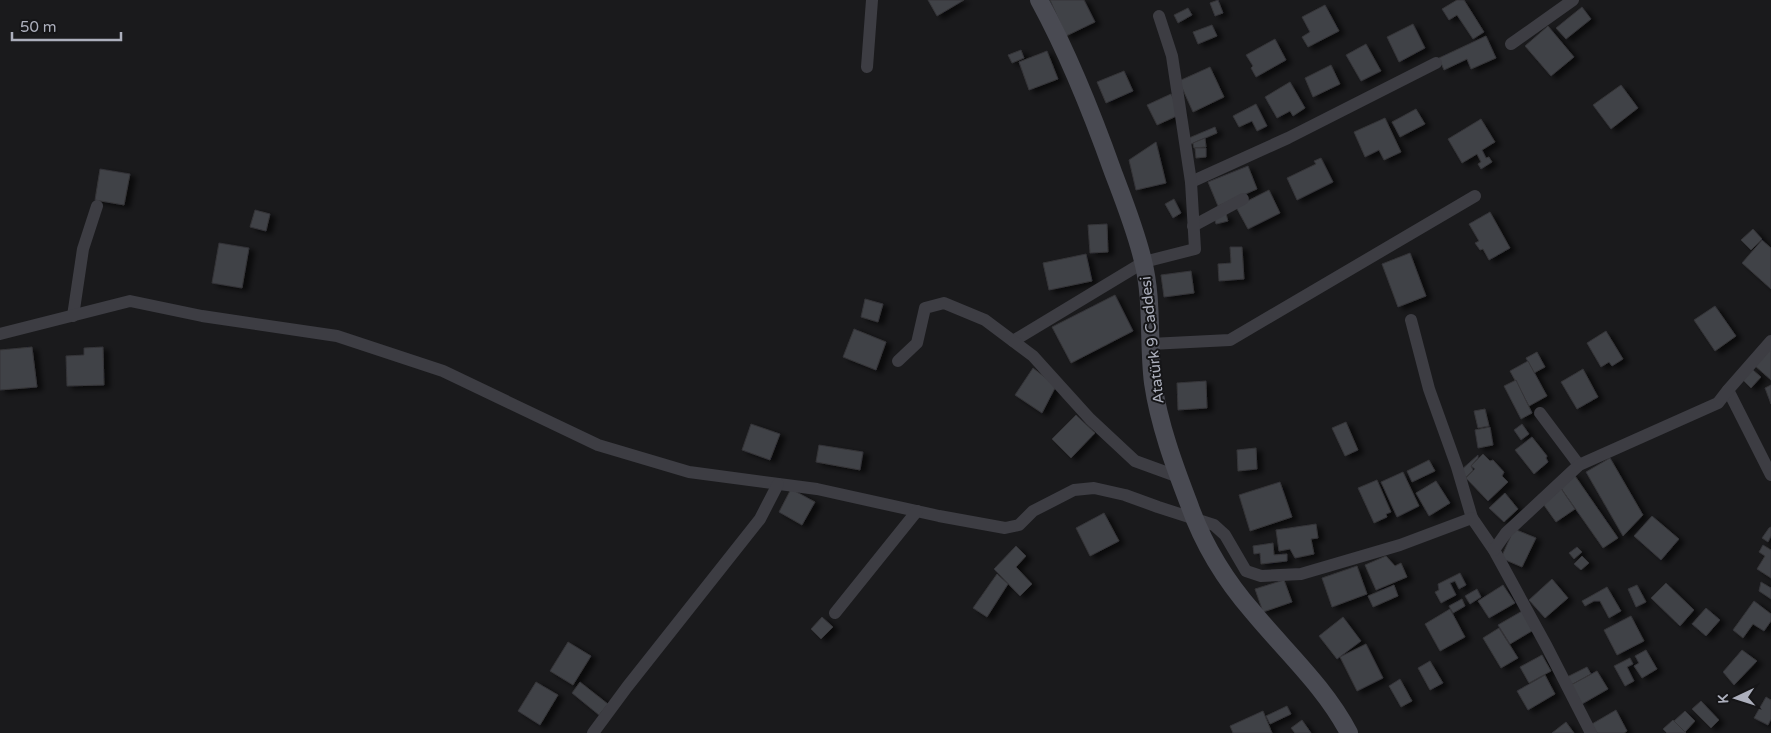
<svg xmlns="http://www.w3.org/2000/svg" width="1771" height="733" viewBox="0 0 1771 733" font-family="'Varela Round',sans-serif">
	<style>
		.building { fill: #414246; stroke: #343438; filter: url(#shadow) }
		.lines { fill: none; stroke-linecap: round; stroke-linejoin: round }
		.street { stroke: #3d3d43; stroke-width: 12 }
		.secondary { stroke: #494a52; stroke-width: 18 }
		.labels { text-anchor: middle; stroke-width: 4; stroke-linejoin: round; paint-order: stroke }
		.street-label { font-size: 15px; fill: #acafbc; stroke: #151517 }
	</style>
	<defs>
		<filter id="shadow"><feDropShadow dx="5.5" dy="3" stdDeviation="2.5" flood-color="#0009"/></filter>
	</defs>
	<rect width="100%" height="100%" fill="#1a1a1c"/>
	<!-- building -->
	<g class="building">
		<polygon points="928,0 964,0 937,16"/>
		<polygon points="1050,0 1084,0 1095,22 1066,36"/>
		<polygon points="1218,0 1223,13 1215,16 1210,3"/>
		<polygon points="1457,0 1464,0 1484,32 1473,39 1457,15 1449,20 1442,9"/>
		<polygon points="1325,5 1339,31 1308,47 1302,37 1310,32 1302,17"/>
		<polygon points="1582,7 1591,19 1566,39 1556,28"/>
		<polygon points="1188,8 1192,15 1178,23 1174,15"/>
		<polygon points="1413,24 1425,48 1399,62 1387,37"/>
		<polygon points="1212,25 1217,36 1198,44 1193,32"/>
		<polygon points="1548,26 1574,57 1551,76 1525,46"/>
		<polygon points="1486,36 1496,58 1471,69 1467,59 1444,70 1439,58"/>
		<polygon points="1275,39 1286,60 1256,77 1251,68 1253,66 1246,55"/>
		<polygon points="1366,44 1381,71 1361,81 1346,55"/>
		<polygon points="1021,50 1024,58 1012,63 1008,55"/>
		<polygon points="1047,51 1058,79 1029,90 1019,62"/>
		<polygon points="1331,65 1340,84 1313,97 1305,78"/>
		<polygon points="1210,67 1224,97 1193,112 1179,81"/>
		<polygon points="1124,71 1133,91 1106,103 1097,82"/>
		<polygon points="1290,82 1305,108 1293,116 1290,111 1277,118 1265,97"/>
		<polygon points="1621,85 1638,108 1611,129 1593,105"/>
		<polygon points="1171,94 1181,114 1157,125 1147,105"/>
		<polygon points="1256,104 1267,126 1257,131 1252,121 1239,127 1233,116"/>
		<polygon points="1416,109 1425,124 1400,137 1392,122"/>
		<polygon points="1385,118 1401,152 1384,160 1379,150 1365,157 1354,132"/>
		<polygon points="1481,119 1495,142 1482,150 1486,158 1489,157 1492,162 1481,169 1478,164 1481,162 1477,154 1462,163 1448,139"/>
		<polygon points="1215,127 1217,133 1191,144 1189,138"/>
		<polygon points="1205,138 1206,147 1194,148 1193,143"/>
		<polygon points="1156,142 1166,183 1136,190 1129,160"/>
		<polygon points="1195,148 1206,148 1206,157 1196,158"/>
		<polygon points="1321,158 1333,182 1297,200 1287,178 1316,164 1314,161"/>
		<polygon points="1248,166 1257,189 1218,206 1208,182"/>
		<polygon points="100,169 130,174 124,205 95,200"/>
		<polygon points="1269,190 1280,213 1248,229 1236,207"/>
		<polygon points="1174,199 1181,213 1173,218 1165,204"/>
		<polygon points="255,210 270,214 266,231 250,227"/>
		<polygon points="1490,212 1510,248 1489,260 1483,249 1480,250 1475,243 1479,241 1469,224"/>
		<polygon points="1226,214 1228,221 1216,224 1214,217"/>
		<polygon points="1107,224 1108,252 1090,253 1088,225"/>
		<polygon points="1753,229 1762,239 1751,250 1741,240"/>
		<polygon points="1762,240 1771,248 1771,289 1742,263"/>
		<polygon points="219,243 249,248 242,288 212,283"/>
		<polygon points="1230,247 1242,247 1244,279 1219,281 1218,264 1231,263"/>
		<polygon points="1410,253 1426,296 1398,307 1382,264"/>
		<polygon points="1086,254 1092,281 1049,290 1043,263"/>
		<polygon points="1191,271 1194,293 1164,297 1161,275"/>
		<polygon points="1115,295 1133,331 1071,363 1052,327"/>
		<polygon points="865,299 883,304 878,322 861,317"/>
		<polygon points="1715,306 1736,336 1715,351 1694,320"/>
		<polygon points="854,329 886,342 876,370 843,357"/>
		<polygon points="1606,331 1623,359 1612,366 1609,362 1601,367 1587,343"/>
		<polygon points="1771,346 1771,380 1754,365"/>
		<polygon points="32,347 37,387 0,390 0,350"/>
		<polygon points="103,347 104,385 67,386 66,356 84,355 84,348"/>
		<polygon points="1537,352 1545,367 1534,373 1526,358"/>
		<polygon points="1528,361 1547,396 1529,406 1510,371"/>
		<polygon points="1033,368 1056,386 1042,413 1015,395"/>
		<polygon points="1583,369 1598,397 1577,409 1561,382"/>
		<polygon points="1753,370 1761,377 1751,388 1743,380"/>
		<polygon points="1516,380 1532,413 1521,419 1504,386"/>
		<polygon points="1206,381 1207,408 1178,410 1177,383"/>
		<polygon points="1771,385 1771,404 1765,388"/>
		<polygon points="1485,409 1489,426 1478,428 1474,411"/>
		<polygon points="1076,415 1095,433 1071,458 1052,439"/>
		<polygon points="1346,422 1358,450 1345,456 1332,428"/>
		<polygon points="751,424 780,434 770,460 742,450"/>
		<polygon points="1522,424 1529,434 1521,440 1514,430"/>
		<polygon points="1490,427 1493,445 1478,448 1475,430"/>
		<polygon points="1532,437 1547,456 1546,458 1548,462 1534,474 1515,450"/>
		<polygon points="819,445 863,452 860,470 816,462"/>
		<polygon points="1256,448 1257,469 1238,471 1237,450"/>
		<polygon points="1483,454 1490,461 1493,460 1504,472 1502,476 1508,482 1488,501 1466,478 1475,469 1471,466"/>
		<polygon points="1478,455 1478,458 1471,466 1473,470 1466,477 1460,471"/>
		<polygon points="1610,458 1643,515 1623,536 1586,472"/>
		<polygon points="1429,460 1435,471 1412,482 1407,471"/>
		<polygon points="1403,472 1419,506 1397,517 1381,482"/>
		<polygon points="1573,473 1618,538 1603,548 1558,484"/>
		<polygon points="1377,480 1391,512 1386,514 1387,517 1374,523 1358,488"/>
		<polygon points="1436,481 1450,503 1429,516 1416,493"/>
		<polygon points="1280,482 1292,517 1250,531 1239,495"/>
		<polygon points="1560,487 1575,509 1556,522 1541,501"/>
		<polygon points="791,489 815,502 802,525 779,512"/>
		<polygon points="1505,493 1518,509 1504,522 1489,508"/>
		<polygon points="1104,513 1119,541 1090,556 1076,528"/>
		<polygon points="1652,516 1679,539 1661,560 1634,536"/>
		<polygon points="1316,524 1318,538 1311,539 1314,554 1295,558 1290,549 1279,551 1276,530"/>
		<polygon points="1771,527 1771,536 1768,542 1762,538 1769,528"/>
		<polygon points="1514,529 1536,538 1522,567 1501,558"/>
		<polygon points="1273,543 1274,555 1287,554 1287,561 1261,564 1260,553 1254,554 1253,546"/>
		<polygon points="1763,545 1771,550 1771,578 1757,569 1765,556 1759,552"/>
		<polygon points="1016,546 1026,556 1016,567 1032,584 1020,596 994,569"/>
		<polygon points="1577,547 1582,552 1574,559 1569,553"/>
		<polygon points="1386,556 1395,566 1401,563 1407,577 1376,590 1365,565"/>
		<polygon points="1582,556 1589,563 1581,570 1574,564"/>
		<polygon points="1357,566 1367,594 1332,607 1322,578"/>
		<polygon points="1460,573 1466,585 1459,589 1455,581 1450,583 1456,595 1441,603 1435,592 1439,590 1438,584"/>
		<polygon points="997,574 1008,584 987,617 973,608"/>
		<polygon points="1552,579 1568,598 1545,618 1529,600"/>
		<polygon points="1284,580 1292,602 1263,612 1255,589"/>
		<polygon points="1761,582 1771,588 1771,599 1759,591"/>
		<polygon points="1666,583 1694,610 1680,626 1651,598"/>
		<polygon points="1394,585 1398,596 1373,607 1368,596"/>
		<polygon points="1503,585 1515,603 1489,618 1478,601"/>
		<polygon points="1637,585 1646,602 1636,607 1628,589"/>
		<polygon points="1607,587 1621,611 1609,618 1600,601 1594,601 1585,606 1582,601"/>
		<polygon points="1477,589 1481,597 1470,604 1465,596"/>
		<polygon points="1462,599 1465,606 1453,613 1449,606"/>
		<polygon points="1754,601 1771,614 1771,621 1764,631 1753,624 1743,638 1733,630"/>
		<polygon points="1706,608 1720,620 1706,636 1692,624"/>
		<polygon points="1450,609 1465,637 1440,651 1425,624"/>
		<polygon points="1524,610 1535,629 1510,644 1498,625"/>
		<polygon points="1631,616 1644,641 1617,655 1604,630"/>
		<polygon points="822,617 833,627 821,639 811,629"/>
		<polygon points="1343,617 1361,641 1337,659 1319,636"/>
		<polygon points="1499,628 1518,658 1501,668 1483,638"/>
		<polygon points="568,642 591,656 573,685 550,671"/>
		<polygon points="1366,644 1383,678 1357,691 1340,657"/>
		<polygon points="1646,650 1657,669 1642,678 1634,666 1639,663 1635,656"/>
		<polygon points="1742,650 1757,661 1734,685 1723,672"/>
		<polygon points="1542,655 1551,671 1529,683 1520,667"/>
		<polygon points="1630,658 1633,664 1627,667 1634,681 1625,686 1614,666"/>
		<polygon points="1430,661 1443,683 1430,690 1418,668"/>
		<polygon points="1587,667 1591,674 1571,685 1567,677"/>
		<polygon points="1597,671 1608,689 1582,704 1571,685"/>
		<polygon points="1545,675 1555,694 1528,710 1517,691"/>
		<polygon points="1400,679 1412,701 1401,707 1389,686"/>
		<polygon points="536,682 558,695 540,725 518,711"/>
		<polygon points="580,682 608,704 599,715 572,693"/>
		<polygon points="1766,697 1771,700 1771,719 1768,725 1754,718"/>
		<polygon points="1701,701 1719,720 1711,728 1692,709"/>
		<polygon points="1287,706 1291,714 1270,724 1266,716"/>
		<polygon points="1616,710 1627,731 1624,733 1597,733 1592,724"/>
		<polygon points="1263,711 1272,733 1233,733 1230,726"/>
		<polygon points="1685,711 1695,721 1685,732 1674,721"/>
		<polygon points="1302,720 1311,733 1295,733 1291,728"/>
		<polygon points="1673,720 1686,733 1667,733 1663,729"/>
		<polygon points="1566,722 1574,733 1552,733"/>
	</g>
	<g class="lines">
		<!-- street -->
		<g class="street">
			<polyline points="1511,44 1573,0"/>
			<polyline points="867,67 872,0"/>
			<polyline points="1191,182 1288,138 1436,63"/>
			<polyline points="1193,226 1243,199"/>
			<polyline points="73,316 83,249 97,206"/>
			<polyline points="1411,320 1429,389 1457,467 1472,518"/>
			<polyline points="0,334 130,301 202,316 337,336 443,371 598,445 689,472 817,489 939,516 1005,528 1019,525 1033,511 1074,490 1094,488 1125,495 1158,507 1214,525 1225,535 1246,571 1261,576 1301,574 1400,545 1472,518 1494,550 1547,647 1591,733"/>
			<polyline points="1013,341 1144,262 1195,249 1191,182 1172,56 1159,16"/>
			<polyline points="1150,344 1230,340 1475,196"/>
			<polyline points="898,361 917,343 925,308 944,303 985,320 1033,356 1090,419 1135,461 1179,477"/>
			<polyline points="1728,390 1771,475"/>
			<polyline points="1540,413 1579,465"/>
			<polyline points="1494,550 1506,533 1579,465 1718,403 1728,390 1771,341"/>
			<polyline points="835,613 917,511"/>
			<polyline points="593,733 627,687 760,519 778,484"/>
		</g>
		<!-- secondary -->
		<path class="secondary" d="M1039,0C1069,55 1092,113 1113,172C1124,201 1136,231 1143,261C1153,300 1148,343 1153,383C1159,424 1174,465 1189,504C1203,544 1225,580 1253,612C1286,652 1325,687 1349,733"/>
	</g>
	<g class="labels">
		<!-- street labels -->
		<g class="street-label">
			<text transform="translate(1152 340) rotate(-96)" y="5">Atatürk 9 Caddesi</text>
		</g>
	</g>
	<!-- north arrow -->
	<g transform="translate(1736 698) rotate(266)" stroke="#151517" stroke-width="4" paint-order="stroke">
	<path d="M0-4L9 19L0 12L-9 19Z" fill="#acafbc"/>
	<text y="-8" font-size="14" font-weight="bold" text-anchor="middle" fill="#acafbc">K</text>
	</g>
	<!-- scale -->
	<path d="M12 32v8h109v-8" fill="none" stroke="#acafbc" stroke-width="2.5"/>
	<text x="20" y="32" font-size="15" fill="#acafbc" stroke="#151517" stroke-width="4" paint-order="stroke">50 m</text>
</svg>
